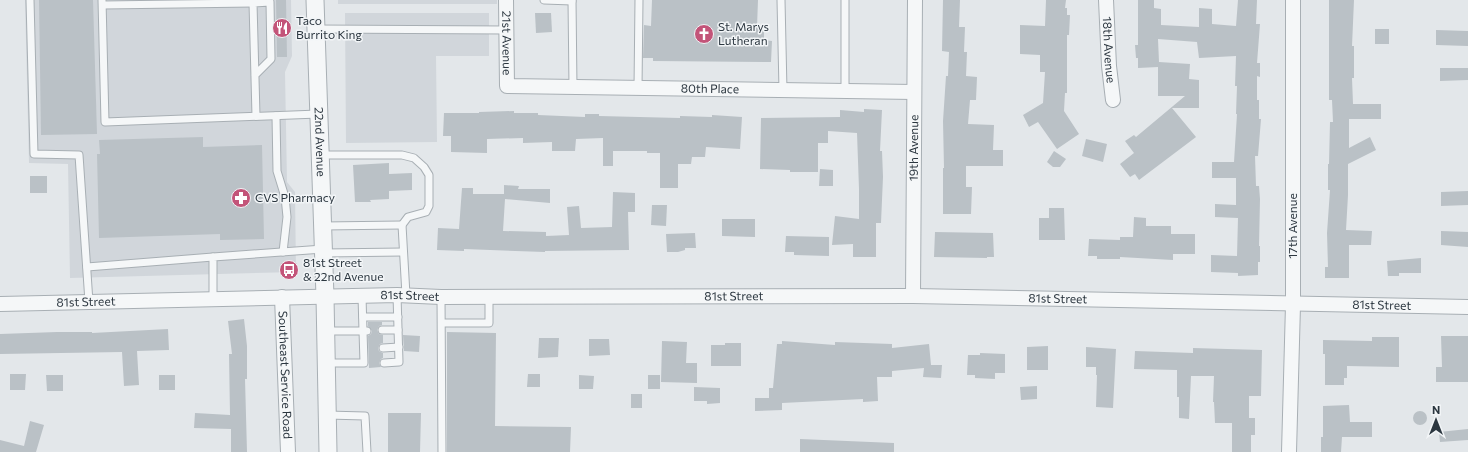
<svg xmlns="http://www.w3.org/2000/svg" width="1468" height="452" viewBox="0 0 1468 452" font-family="Commissioner,sans-serif">
	<style>
		.built { fill: #d1d6db }
		.building { fill: #bac1c6 }
		.lines { fill: none; stroke-linecap: round; stroke-linejoin: round }
		.service-casing { stroke: #a8afb4; stroke-width: 9 }
		.minor-casing { stroke: #a8afb4; stroke-width: 16 }
		.tertiary-casing { stroke: #a8afb4; stroke-width: 19 }
		.service { stroke: #f5f7f8; stroke-width: 7 }
		.minor { stroke: #f5f7f8; stroke-width: 14 }
		.tertiary { stroke: #f5f7f8; stroke-width: 17 }
		.labels { text-anchor: middle; stroke-width: 3; stroke-linejoin: round; paint-order: stroke }
		.poi-label { font-size: 12px; fill: #2c3740; stroke: #f2f5f7; text-anchor: start }
		.street-label { font-size: 12px; fill: #2c3740; stroke: #f2f5f7 }
	</style>
	<rect width="100%" height="100%" fill="#e3e7ea"/>
	<!-- built -->
	<g class="built">
		<polygon points="25,0 291,0 292,56 285,72 287,182 295,192 296,272 70,278 68,164 29,163"/>
		<rect x="338" y="0" width="159" height="4"/>
		<polygon points="345,13 489,13 489,56 436,56 437,142 346,143"/>
	</g>
	<!-- building -->
	<g class="building">
		<polygon points="39,0 93,0 97,134 41,135"/>
		<polygon points="276,0 286,0 287,57 277,57"/>
		<polygon points="652,0 758,0 757,27 764,27 764,40 772,41 771,62 653,61 653,58 643,58 644,25 651,26"/>
		<polygon points="943,0 960,0 959,27 965,27 964,52 967,52 966,76 977,77 976,100 970,100 968,124 994,125 993,150 1003,150 1003,166 966,166 966,187 972,187 971,214 943,214 943,168 944,168 943,121 946,76 948,76 949,52 942,51"/>
		<polygon points="1046,0 1066,0 1065,8 1067,8 1067,15 1070,15 1069,35 1067,35 1067,93 1065,93 1064,111 1079,134 1057,149 1038,122 1029,127 1023,115 1043,103 1045,72 1040,72 1040,55 1020,54 1020,25 1045,26"/>
		<polygon points="1138,0 1154,0 1154,8 1161,9 1161,25 1199,27 1199,8 1212,9 1212,24 1236,26 1238,0 1257,0 1256,24 1260,24 1257,63 1260,63 1260,77 1257,76 1257,100 1259,100 1259,119 1261,119 1258,156 1255,156 1256,186 1259,186 1260,199 1259,246 1260,246 1260,262 1258,262 1258,275 1238,276 1238,273 1211,272 1211,255 1237,256 1238,218 1215,217 1215,204 1236,205 1236,178 1212,178 1212,162 1234,162 1237,114 1236,114 1237,86 1235,86 1236,56 1199,58 1197,42 1158,39 1159,62 1190,64 1189,79 1199,80 1199,108 1172,108 1196,137 1139,180 1135,174 1130,177 1120,164 1134,153 1125,141 1134,135 1136,137 1185,96 1158,96 1158,67 1138,68 1138,58 1136,58 1135,45 1138,45"/>
		<polygon points="1329,0 1354,0 1352,46 1354,46 1354,78 1352,78 1353,104 1381,104 1381,119 1349,119 1349,148 1370,137 1376,150 1348,164 1348,195 1346,230 1372,231 1371,245 1349,245 1349,278 1325,278 1325,267 1328,267 1327,233 1330,190 1328,190 1328,164 1329,164 1330,122 1333,122 1332,100 1329,100"/>
		<polygon points="535,13 551,13 552,32 536,33"/>
		<rect x="1375" y="29" width="14" height="15"/>
		<polygon points="1436,30 1468,31 1468,46 1436,45"/>
		<polygon points="1440,68 1468,68 1468,80 1440,81"/>
		<polygon points="864,109 882,110 880,151 882,151 883,177 881,223 876,223 876,257 853,257 853,244 832,245 835,216 859,219 859,189 857,133 828,131 828,143 818,143 818,172 790,172 790,170 760,169 761,118 840,117 840,110 864,112"/>
		<polygon points="514,111 514,113 538,113 538,115 585,117 585,114 599,114 599,116 680,118 680,116 712,117 712,115 742,117 740,149 706,147 705,157 692,157 691,164 678,164 678,188 660,188 660,153 647,153 647,151 613,151 613,166 603,166 603,138 576,139 575,151 552,151 552,142 523,143 523,138 487,139 487,153 451,152 451,136 443,136 444,113 479,113 479,112"/>
		<polygon points="203,137 203,147 262,145 264,239 220,240 220,234 99,238 97,154 100,154 99,140"/>
		<polygon points="1086,139 1107,144 1103,162 1082,156"/>
		<polygon points="1054,151 1066,159 1060,167 1053,167 1047,162"/>
		<polygon points="389,163 389,174 412,173 412,190 389,191 389,199 370,200 371,202 355,202 353,165"/>
		<polygon points="820,169 833,170 833,186 819,186"/>
		<rect x="30" y="176" width="17" height="17"/>
		<polygon points="504,185 519,186 518,189 550,189 550,203 505,199 503,231 546,232 546,236 569,235 567,207 579,206 581,228 612,227 613,192 635,193 635,212 628,212 629,250 545,251 545,252 464,249 464,251 437,250 438,228 459,229 462,188 473,188 473,194 504,194"/>
		<polygon points="1468,191 1468,205 1441,206 1441,192"/>
		<polygon points="652,205 667,205 666,226 651,225"/>
		<polygon points="1049,208 1064,208 1065,240 1039,240 1039,218 1049,218"/>
		<polygon points="1134,217 1146,218 1146,226 1171,226 1171,234 1195,234 1195,254 1173,254 1173,260 1120,257 1120,259 1097,259 1097,256 1088,256 1089,239 1120,240 1120,237 1133,237"/>
		<polygon points="722,219 755,219 755,237 722,236"/>
		<polygon points="1441,231 1468,232 1468,247 1441,245"/>
		<polygon points="935,232 993,233 994,257 987,257 987,258 934,257"/>
		<polygon points="695,233 696,248 685,248 685,250 678,252 667,252 666,234"/>
		<polygon points="786,236 829,237 829,256 794,255 794,252 785,252"/>
		<polygon points="1421,258 1421,273 1399,273 1399,276 1388,276 1387,261"/>
		<polygon points="244,319 247,346 247,379 245,379 247,452 231,452 231,429 194,428 195,413 230,415 229,354 232,354 228,321"/>
		<polygon points="368,322 382,322 382,325 379,326 377,330 379,334 383,335 383,343 380,344 378,348 379,351 383,353 383,358 381,359 379,363 381,367 369,368 368,336 371,334 372,331 368,326"/>
		<polygon points="168,329 169,350 137,351 139,385 124,386 122,352 0,354 0,334 57,332 92,332 92,333"/>
		<polygon points="447,332 496,333 495,426 571,427 570,452 447,452"/>
		<polygon points="403,335 420,336 419,352 404,351"/>
		<polygon points="1441,336 1468,336 1468,382 1436,382 1436,367 1442,367"/>
		<polygon points="1372,337 1399,337 1399,367 1347,366 1347,378 1344,378 1344,385 1325,385 1325,354 1323,354 1323,340 1372,341"/>
		<polygon points="539,338 559,338 558,357 538,358"/>
		<polygon points="589,339 609,339 610,355 589,356"/>
		<polygon points="662,341 687,342 686,363 697,363 697,383 661,382"/>
		<polygon points="782,341 835,345 835,342 892,344 892,348 929,344 931,365 942,365 941,378 923,377 924,368 892,371 892,377 877,377 878,401 863,402 863,399 782,403 782,410 755,411 755,398 769,398 769,388 773,388 777,344 782,344"/>
		<polygon points="725,343 741,343 741,366 711,366 711,345 725,345"/>
		<polygon points="1048,346 1048,370 1027,370 1027,347"/>
		<polygon points="1086,347 1116,349 1113,408 1096,407 1097,375 1096,375 1096,367 1086,367"/>
		<polygon points="1193,348 1262,350 1261,396 1249,396 1249,418 1255,418 1255,435 1251,435 1251,452 1232,452 1232,423 1215,423 1214,402 1213,402 1214,376 1191,376 1189,419 1179,418 1179,397 1177,397 1177,370 1134,369 1135,351 1193,353"/>
		<polygon points="980,353 1005,354 1005,373 995,373 995,379 975,378 975,375 967,375 968,355 980,355"/>
		<polygon points="10,374 26,374 25,390 10,390"/>
		<polygon points="528,374 540,374 540,387 527,387"/>
		<polygon points="46,375 63,375 63,391 47,391"/>
		<rect x="159" y="375" width="16" height="15"/>
		<polygon points="579,375 594,376 593,389 579,389"/>
		<rect x="648" y="375" width="12" height="14"/>
		<polygon points="1037,386 1037,399 1021,400 1020,387"/>
		<polygon points="694,387 720,388 720,403 707,404 707,401 694,401"/>
		<rect x="631" y="394" width="11" height="14"/>
		<polygon points="1349,405 1350,422 1372,422 1372,437 1342,437 1341,452 1321,452 1321,437 1323,437 1323,406"/>
		<circle cx="1420" cy="418" r="7"/>
		<polygon points="388,413 421,413 420,452 388,452"/>
		<polygon points="30,421 44,425 36,452 0,452 0,440 24,446"/>
		<polygon points="1468,429 1468,440 1440,442 1439,432"/>
		<polygon points="800,439 894,443 894,452 800,452"/>
	</g>
	<g class="lines">
		<!-- service casing -->
		<g class="service-casing">
			<g id="service">
				<polyline points="30,0 34,154 79,155 89,302"/>
				<polyline points="102,0 105,122 318,114"/>
				<polyline points="544,0 572,1"/>
				<polyline points="572,0 573,87"/>
				<polyline points="781,0 783,90"/>
				<polyline points="103,5 253,3 253,0"/>
				<polyline points="316,29 506,30"/>
				<polyline points="255,75 271,59 270,2 253,3 256,116"/>
				<polyline points="638,88 639,0"/>
				<polyline points="845,91 845,0"/>
				<polyline points="276,116 277,171 285,197 287,217 283,252"/>
				<polyline points="320,155 402,155 414,158 424,167 429,175 429,206 426,212 408,217 402,225 406,295"/>
				<polyline points="323,226 402,225"/>
				<polyline points="324,253 403,252"/>
				<polyline points="87,267 213,257"/>
				<polyline points="441,297 442,452"/>
				<polyline points="213,299 213,257 323,249"/>
				<polyline points="363,317 398,317"/>
				<polyline points="442,323 489,323 489,297"/>
				<polyline points="382,330 398,330"/>
				<polyline points="326,331 363,331 362,296"/>
				<polyline points="383,348 399,347"/>
				<polyline points="326,363 364,363 363,331 367,331"/>
				<polyline points="384,363 399,362 397,295"/>
				<polyline points="327,415 365,416 367,452"/>
			</g>
		</g>
		<!-- minor casing -->
		<g class="minor-casing">
			<g id="minor">
				<path id="s1" d="M506,0L507,86L914,92"/>
				<path id="s2" d="M1106,0L1109,66L1113,100"/>
				<path id="s3" d="M913,296L915,0"/>
				<path id="s4" d="M282,297L288,452"/>
				<path id="s5" d="M0,304L397,295L441,297L913,296L1468,307"/>
				<polyline points="1289,452 1293,305 1293,0"/>
			</g>
		</g>
		<!-- tertiary casing -->
		<g class="tertiary-casing">
			<g id="tertiary">
				<path id="s6" d="M315,0L325,297L328,452"/>
			</g>
		</g>
		<!-- service -->
		<use href="#service" class="service"/>
		<!-- minor -->
		<use href="#minor" class="minor"/>
		<!-- tertiary -->
		<use href="#tertiary" class="tertiary"/>
	</g>
	<!-- icons -->
	<defs>
		<g id="restaurant-disc" transform="scale(1)"><circle r="9.5" fill="#c35479" stroke="#f2f5f7"/><path d="M-5-6h1v4h1v-4h1v4h1v-4h1v5L-1.5 .5V6h-2V.5L-5-1ZM5-6V6H3V1.5H1.5Q1.5-4 5-6Z" fill="#fff"/></g>
		<g id="church-disc" transform="scale(1)"><circle r="9.5" fill="#c35479" stroke="#f2f5f7"/><path d="M-1.2-6h2.4v3.5h3.3v2.4h-3.3V6h-2.4V-.1h-3.3v-2.4h3.3Z" fill="#fff"/></g>
		<g id="pharmacy-disc" transform="scale(1)"><circle r="9.5" fill="#c35479" stroke="#f2f5f7"/><path d="M-2-6h4v4h4v4h-4v4h-4v-4h-4v-4h4Z" fill="#fff"/></g>
		<g id="bus-disc" transform="scale(1)"><circle r="9.5" fill="#c35479" stroke="#f2f5f7"/><path d="M-5-6H5V4H4V6H2V4H-2V6H-4V4H-5ZM-3.5-4V0h7V-4ZM-3.5 1.2v1.5H-2V1.2ZM2 1.2v1.5H3.5V1.2Z" fill="#fff"/></g>
	</defs>
	<g fill-rule="evenodd">
		<use href="#restaurant-disc" x="282" y="28"/>
		<use href="#church-disc" x="704" y="34"/>
		<use href="#pharmacy-disc" x="241" y="198"/>
		<use href="#bus-disc" x="289" y="270"/>
	</g>
	<g class="labels">
		<!-- poi labels -->
		<g class="poi-label">
			<text x="296" y="25">Taco<tspan x="296" dy="14">Burrito King</tspan></text>
			<text x="718" y="31">St. Marys<tspan x="718" dy="14">Lutheran</tspan></text>
			<text x="255" y="202">CVS Pharmacy</text>
			<text x="303" y="267">81st Street<tspan x="303" dy="14">&amp; 22nd Avenue</tspan></text>
		</g>
		<!-- street labels -->
		<g class="street-label">
			<text dy="4" stroke="none"><textPath href="#s1" startOffset="43">21st Avenue</textPath></text>
			<text dy="4" stroke="none"><textPath href="#s2" startOffset="50">18th Avenue</textPath></text>
			<text dy="4" stroke="none"><textPath href="#s1" startOffset="289">80th Place</textPath></text>
			<text dy="4" stroke="none"><textPath href="#s6" startOffset="142">22nd Avenue</textPath></text>
			<text dy="4" stroke="none"><textPath href="#s3" startOffset="148">19th Avenue</textPath></text>
			<text transform="translate(1293 226) rotate(-90)" y="4">17th Avenue</text>
			<text dy="4" stroke="none"><textPath href="#s5" startOffset="410">81st Street</textPath></text>
			<text dy="4" stroke="none"><textPath href="#s5" startOffset="734">81st Street</textPath></text>
			<text dy="4" stroke="none"><textPath href="#s5" startOffset="1058">81st Street</textPath></text>
			<text dy="4" stroke="none"><textPath href="#s5" startOffset="86">81st Street</textPath></text>
			<text dy="4" stroke="none"><textPath href="#s5" startOffset="1382">81st Street</textPath></text>
			<text dy="4" stroke="none"><textPath href="#s4" startOffset="78">Southeast Service Road</textPath></text>
		</g>
	</g>
	<!-- north arrow -->
	<g transform="translate(1436 420)" stroke="#f2f5f7" stroke-width="3" paint-order="stroke">
	<path d="M0-3L7 15L0 10L-7 15Z" fill="#2c3740"/>
	<text y="-6" font-size="11" font-weight="bold" text-anchor="middle" fill="#2c3740">N</text>
	</g>
</svg>
